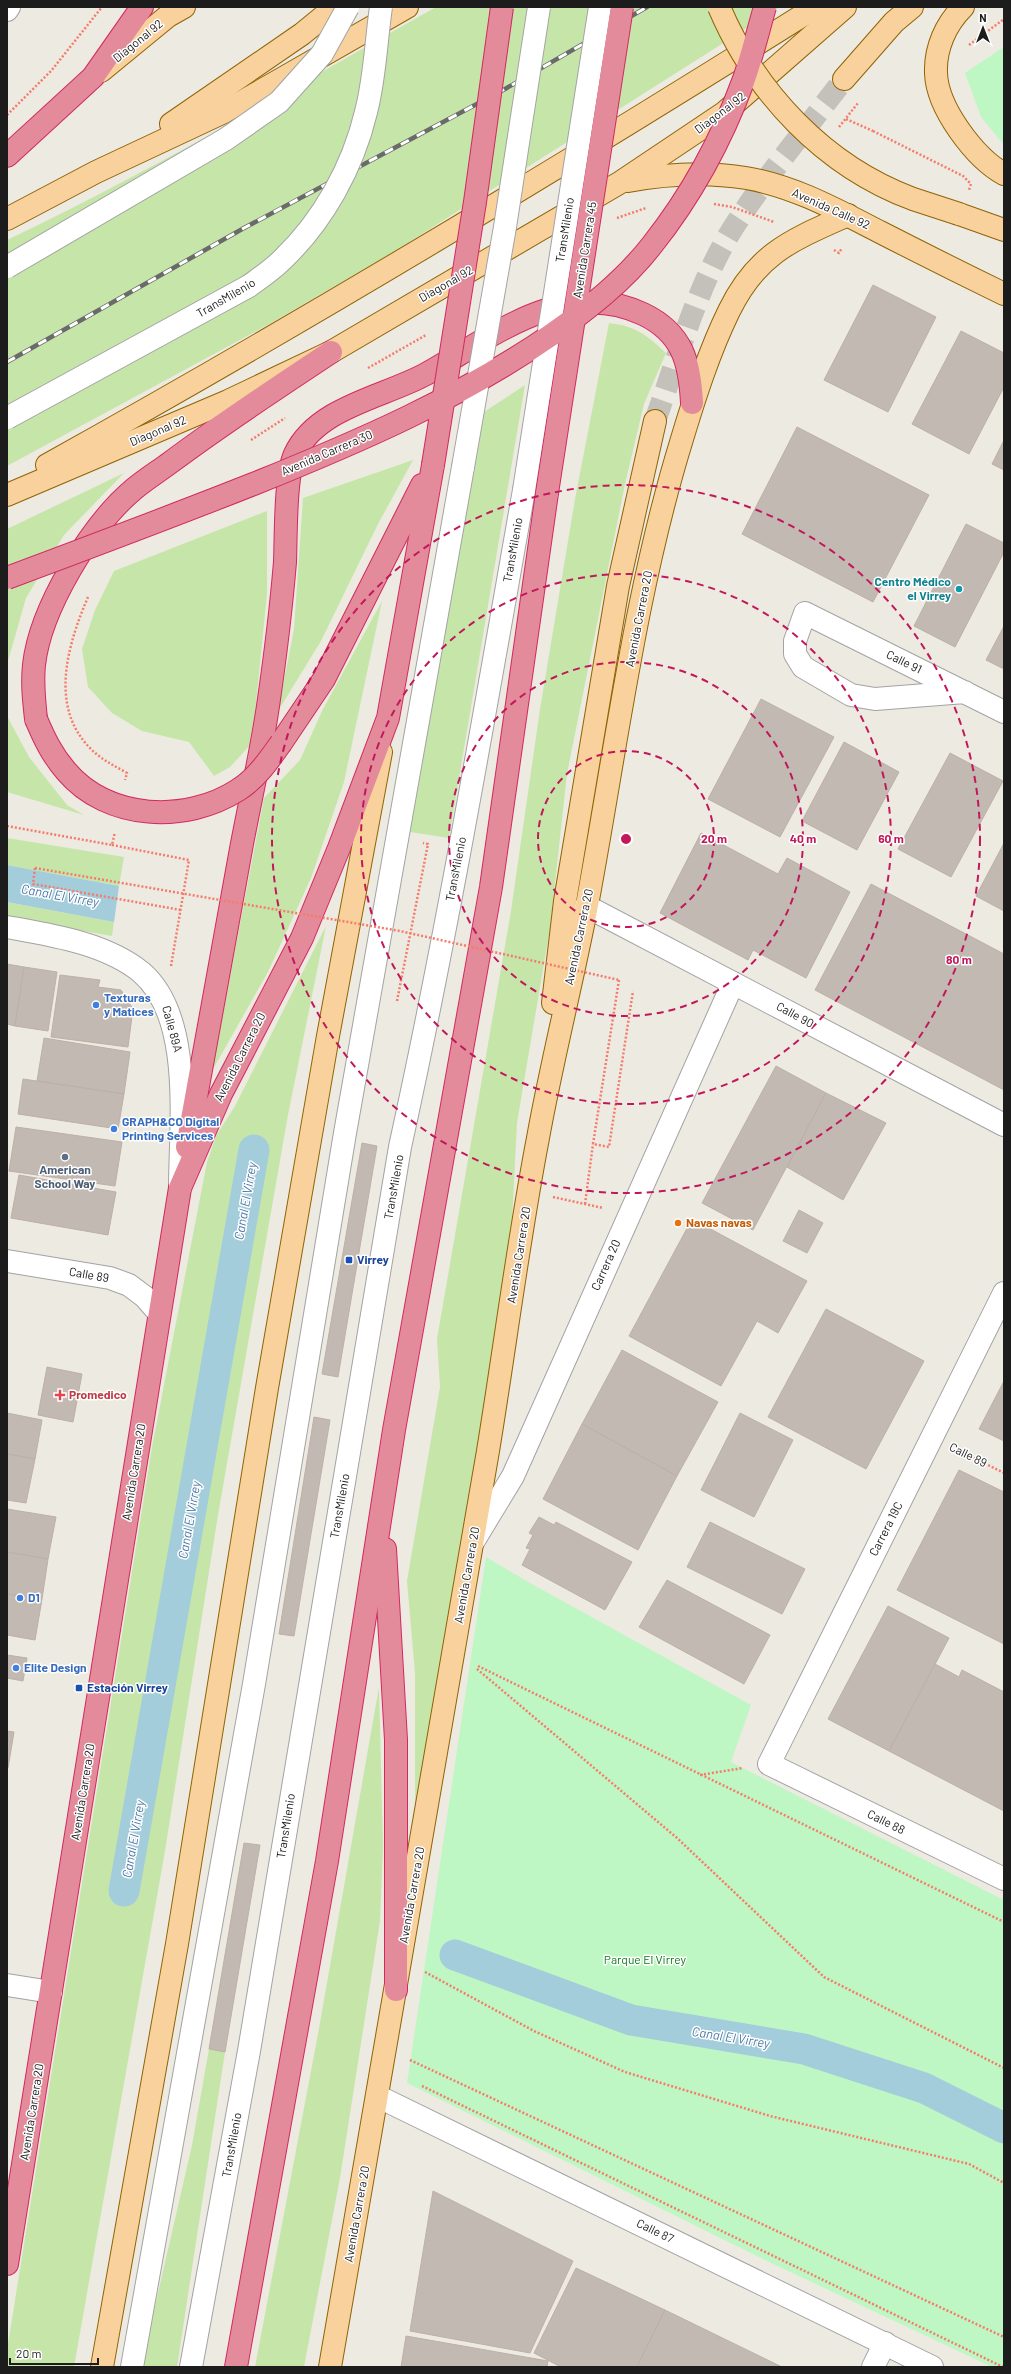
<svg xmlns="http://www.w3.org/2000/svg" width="1011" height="2374" viewBox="0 0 1011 2374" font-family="Barlow,sans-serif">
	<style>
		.grass { fill: #c6e6a9 }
		.park { fill: #bff7c4 }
		.water { fill: #a3cdda }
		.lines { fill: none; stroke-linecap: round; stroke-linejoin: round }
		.canal { stroke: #a3cdda; stroke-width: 31 }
		.building { fill: #c1b9b2; stroke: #beb0a5 }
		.major-tunnel { stroke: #c3c1ba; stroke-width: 22; stroke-dasharray: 22 11; stroke-linecap: butt }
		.minor-casing { stroke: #a3a3a3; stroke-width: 24 }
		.major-casing { stroke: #8f6305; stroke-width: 24 }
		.highway-casing { stroke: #d12961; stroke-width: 24 }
		.path { stroke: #f57b6b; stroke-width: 2.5; stroke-dasharray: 2 2; stroke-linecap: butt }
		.minor { stroke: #fff; stroke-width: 22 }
		.major { stroke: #f8d19c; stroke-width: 22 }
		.highway { stroke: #e38b9b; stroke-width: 22 }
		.rail-casing { stroke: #6a6a6a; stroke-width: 4.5 }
		.rail { stroke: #fff; stroke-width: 3; stroke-dasharray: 9; stroke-linecap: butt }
		.minor-bridge-casing { stroke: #a3a3a3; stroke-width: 24; stroke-linecap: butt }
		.major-bridge-casing { stroke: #8f6305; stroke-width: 24; stroke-linecap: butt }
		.highway-bridge-casing { stroke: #d12961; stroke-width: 24; stroke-linecap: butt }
		.path-bridge { stroke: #f57b6b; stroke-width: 2.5; stroke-dasharray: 2 2; stroke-linecap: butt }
		.minor-bridge { stroke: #fff; stroke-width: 22 }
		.major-bridge { stroke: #f8d19c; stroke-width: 22 }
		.highway-bridge { stroke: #e38b9b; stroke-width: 22 }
		.ring { fill: none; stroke: #c2185b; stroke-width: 2; stroke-dasharray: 7 5 }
		.culture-dot { fill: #0f9aa8; stroke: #fff; stroke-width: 1.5 }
		.shop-dot { fill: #3f7fe0; stroke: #fff; stroke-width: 1.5 }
		.service-dot { fill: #5c6f8a; stroke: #fff; stroke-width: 1.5 }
		.food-dot { fill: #e8710a; stroke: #fff; stroke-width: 1.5 }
		.transit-dot { fill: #1a4fb4; stroke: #fff; stroke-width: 1.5 }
		.health-dot { fill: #e0444e; stroke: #fff; stroke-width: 1.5 }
		.labels { text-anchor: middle; stroke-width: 3; stroke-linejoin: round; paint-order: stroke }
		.street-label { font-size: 12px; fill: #1c1c1c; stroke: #fff }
		.culture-label { font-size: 12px; font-weight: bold; fill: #0d838f; stroke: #fff; text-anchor: end }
		.shop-label { font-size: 12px; font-weight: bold; fill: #366cbe; stroke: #fff; text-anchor: start }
		.service-label { font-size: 12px; font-weight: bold; fill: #4e5e75; stroke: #fff }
		.food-label { font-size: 12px; font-weight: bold; fill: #c56008; stroke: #fff; text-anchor: start }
		.transit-label { font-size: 12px; font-weight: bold; fill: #164399; stroke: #fff; text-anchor: start }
		.health-label { font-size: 12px; font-weight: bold; fill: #be3a42; stroke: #fff; text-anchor: start }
		.park-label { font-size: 12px; fill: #0f7618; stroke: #fff }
		.water-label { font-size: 13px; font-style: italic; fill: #4c79a8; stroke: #fff }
		.centre { fill: #c2185b; stroke: #fff; stroke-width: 2 }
		.ring-label { font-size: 12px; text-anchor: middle; font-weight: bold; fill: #c2185b; stroke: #fff; stroke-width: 3; stroke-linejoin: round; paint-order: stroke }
	</style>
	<rect width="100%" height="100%" fill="#edeae2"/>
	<!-- grass -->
	<g class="grass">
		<path d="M436,7H780L395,251L271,323L7,466V240C154,170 294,87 436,7Z"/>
		<path d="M609,323C636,326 647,335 666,353L644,404L625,484L567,774L550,928L517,1123L511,1241L415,1839V1673L407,1581L440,1387L437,1339L511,911L540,709L575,499Z"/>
		<polygon points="525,385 449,838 410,832 484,412"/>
		<polygon points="413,460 378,524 321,641 278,711 294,629 303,498"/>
		<polygon points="124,473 64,535 26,598 8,661 7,689 7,529"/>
		<polygon points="267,511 267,594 252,743 230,767 214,776 189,742 142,731 112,713 88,687 82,649 95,610 114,571"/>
		<polygon points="382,601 344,782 311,878 268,972 212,1071 264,798 300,760 323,709"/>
		<polygon points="7,716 29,757 67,805 84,815 7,792"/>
		<polygon points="7,838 124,857 119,886 7,865"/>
		<polygon points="7,902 114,922 112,936 7,918"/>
		<polygon points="326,926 288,1115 218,1515 165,1851 74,2367 7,2367 7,2350 152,1447 207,1162 216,1136 235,1106"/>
		<polygon points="379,1687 383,1847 380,1921 340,2178 304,2367 255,2367 318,2034"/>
		<polygon points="209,2049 225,2052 177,2367 141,2367 192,2145"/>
	</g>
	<!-- park -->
	<g class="park">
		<polygon points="1004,47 1004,145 981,117 965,73"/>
		<polygon points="486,1557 530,1583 751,1705 731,1762 1004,1900 1004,2367 992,2367 767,2261 407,2083"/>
	</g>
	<!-- water -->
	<polygon class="water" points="7,865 119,886 114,922 7,902"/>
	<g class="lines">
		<!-- canal -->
		<g class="canal">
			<polyline points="124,1891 254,1150"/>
			<polyline points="455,1955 631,2020 804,2049 924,2088 1004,2128"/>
		</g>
	</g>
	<!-- building -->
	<g class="building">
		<polygon points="873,285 936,317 888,412 824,380"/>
		<polygon points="961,331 1004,353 1004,387 969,454 912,424"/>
		<polygon points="797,427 929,495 873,602 742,534"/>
		<polygon points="1004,440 1004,470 992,464"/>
		<polygon points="966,524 1004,543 1004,552 955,647 914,626"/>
		<polygon points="1004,626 1004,669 986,660"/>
		<polygon points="761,699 834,737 780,837 708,799"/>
		<polygon points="844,742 899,772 857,850 802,821"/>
		<polygon points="950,753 1003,781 951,877 898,849"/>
		<polygon points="701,833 778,874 787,858 850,892 806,978 753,950 748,960 660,913"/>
		<polygon points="1004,843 1004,911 976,896"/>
		<polygon points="871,884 1004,954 1004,1090 815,990"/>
		<polygon points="7,964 24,967 15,1026 7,1024"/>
		<polygon points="24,967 57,972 48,1031 15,1026"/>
		<polygon points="60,975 100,980 98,987 121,990 133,1009 128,1047 51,1037"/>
		<polygon points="44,1038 130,1052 124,1094 37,1081"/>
		<polygon points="776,1066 826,1093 753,1230 702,1203"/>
		<polygon points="23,1079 124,1094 118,1129 18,1114"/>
		<polygon points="826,1093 886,1123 843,1200 787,1167"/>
		<polygon points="16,1127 122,1142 115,1186 9,1171"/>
		<polygon points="362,1143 377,1146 338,1377 322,1374"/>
		<polygon points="19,1175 116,1192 108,1235 11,1218"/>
		<polygon points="799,1210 823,1223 807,1253 783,1241"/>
		<polygon points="692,1219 807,1281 778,1333 757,1321 721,1386 629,1336"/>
		<polygon points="826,1309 924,1361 866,1469 768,1417"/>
		<polygon points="622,1350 718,1402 677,1476 582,1424"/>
		<polygon points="47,1367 82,1374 73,1422 38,1415"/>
		<polygon points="1004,1381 1004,1441 979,1429"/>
		<polygon points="7,1413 42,1420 35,1459 7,1454"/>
		<polygon points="740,1413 793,1440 754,1517 701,1490"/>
		<polygon points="314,1417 330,1420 294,1636 279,1634"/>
		<polygon points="582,1424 677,1476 638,1550 543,1499"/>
		<polygon points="7,1454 35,1459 26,1503 7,1500"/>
		<polygon points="959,1470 1004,1492 1004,1644 897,1590"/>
		<polygon points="7,1509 56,1517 48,1559 7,1552"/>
		<polygon points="539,1517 554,1525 556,1522 632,1562 605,1610 522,1565 530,1549 526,1548 533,1535 529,1533"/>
		<polygon points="710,1522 805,1569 782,1614 687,1567"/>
		<polygon points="7,1552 48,1559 42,1599 7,1594"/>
		<polygon points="667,1580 770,1635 744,1684 639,1627"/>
		<polygon points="7,1594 42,1599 35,1640 7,1635"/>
		<polygon points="888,1606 949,1638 889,1751 828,1719"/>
		<polygon points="7,1655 27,1658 23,1681 7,1678"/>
		<polygon points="935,1664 959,1677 962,1670 1004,1692 1004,1811 889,1751"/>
		<polygon points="7,1731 14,1732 8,1768 7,1768"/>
		<polygon points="244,1843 260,1845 225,2052 209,2049"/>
		<polygon points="433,2191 573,2261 530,2353 410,2331"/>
		<polygon points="576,2268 665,2310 637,2367 561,2367 534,2353"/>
		<polygon points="665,2310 782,2367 637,2367"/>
		<polygon points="406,2336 548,2361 547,2367 401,2367"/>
	</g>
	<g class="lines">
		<!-- major-tunnel -->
		<path class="major-tunnel" d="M655,421C678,357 697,286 733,228C766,176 807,128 844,79"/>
		<!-- minor casing -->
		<g class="minor-casing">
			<g id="minor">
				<polyline points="7,10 9,7"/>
				<polyline points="965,692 875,699 851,695 803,667 795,654 795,641 805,613 1004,712"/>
				<polyline points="586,906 1004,1125"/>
				<path d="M7,927C51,935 105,943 141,972C194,1017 180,1125 180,1188"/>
				<polyline points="7,1261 110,1278 129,1285 145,1297 159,1313"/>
				<polyline points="1004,1293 769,1764 1004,1879"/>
				<polyline points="473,1542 513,1476 733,983"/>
				<polyline points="7,1985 51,1992"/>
				<polyline points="377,2096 932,2367"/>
				<polyline points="132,2367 254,1684 345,1133 463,467"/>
				<path d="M191,2367L249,2051L400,1147C448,929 485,710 524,490"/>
				<polyline points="873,2367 885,2343"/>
			</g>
		</g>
		<!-- major casing -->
		<g class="major-casing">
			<g id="major">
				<path d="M963,7C946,24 935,48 936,73C937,108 975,158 1004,174"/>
				<polyline points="101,71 168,16 184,7"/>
				<polyline points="844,79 894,22 912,7"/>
				<polyline points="171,124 302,34 335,7"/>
				<path d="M628,181C666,174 708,172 746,178C794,186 837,210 880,232C921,253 963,274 1004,294"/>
				<polyline points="959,214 1004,230"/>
				<polyline points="7,219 96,172 224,112 407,7"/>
				<path d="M47,465C308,320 563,166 816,7"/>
				<polyline points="7,495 228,401 331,352 621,182 724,113 845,7"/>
				<polyline points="553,1003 565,901 618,586 655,421"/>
				<polyline points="102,2367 177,1944 267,1388 328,1036 381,752"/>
				<path d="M330,2367C383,2062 436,1757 488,1451C505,1347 518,1242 538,1138C552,1060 572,983 587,905C616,750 635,591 682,439C695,396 709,352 729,311C757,253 792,240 848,215"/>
			</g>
		</g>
		<!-- highway casing -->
		<g class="highway-casing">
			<g id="highway">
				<polyline points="7,156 93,77 142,7"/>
				<path d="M36,719C34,701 32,683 34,665C40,609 91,525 134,489C146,479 159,471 171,462C223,423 277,388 331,352"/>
				<polyline points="281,743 324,679 422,485"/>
				<path d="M187,1147C205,1047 223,948 241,849C250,801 261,754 268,706C275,658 281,610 285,562C286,536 285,475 295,454C317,407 384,397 426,374C492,337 564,277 643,314C683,333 690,363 692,403"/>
				<polyline points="385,1549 396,1740 396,1990"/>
				<polyline points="7,2264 180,1188 221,1094 302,938 339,848 388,718 433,465"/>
				<polyline points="236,2367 327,1861 394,1430 491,887 547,493"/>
			</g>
		</g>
		<!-- path -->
		<g class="path">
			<polyline points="969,45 1004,19"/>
			<polyline points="7,115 51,71 102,7"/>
			<polyline points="846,119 873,131"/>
			<polyline points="839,127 858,103"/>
			<polyline points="714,204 732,207 774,222"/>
			<polyline points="617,218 646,208"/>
			<polyline points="834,250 839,253 842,248"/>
			<polyline points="368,368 426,335"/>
			<polyline points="251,440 285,418"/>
			<path d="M88,597C68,644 49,705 89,747C100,759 113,765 127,773L125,780"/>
			<polyline points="7,826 112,845 115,832"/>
			<polyline points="112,845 189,860 171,966"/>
			<polyline points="35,868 33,884 181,910"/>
			<polyline points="619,980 593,1144 609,1147 633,991"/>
			<polyline points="397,1001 428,844 423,843"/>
			<polyline points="553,1197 603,1208"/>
			<polyline points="585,1204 593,1144"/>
			<polyline points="956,1449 1004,1473"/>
			<polyline points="478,1666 1004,1922"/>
			<polyline points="477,1669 677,1838 824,1977 1004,2068"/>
			<polyline points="700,1775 743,1768"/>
			<polyline points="425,1972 534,2031 625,2072 770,2116 969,2164 1004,2183"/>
			<polyline points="410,2060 1004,2337"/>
			<polyline points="422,2086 1003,2367"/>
		</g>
		<!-- minor -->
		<use href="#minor" class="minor"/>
		<!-- major -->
		<use href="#major" class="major"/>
		<!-- highway -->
		<use href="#highway" class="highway"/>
		<!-- rail casing -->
		<g class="rail-casing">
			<polyline id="rail" points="7,362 244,228 505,89 647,7"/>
		</g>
		<!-- rail -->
		<use href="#rail" class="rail"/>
		<!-- minor-bridge casing -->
		<g class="minor-bridge-casing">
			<g id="minor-bridge">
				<polyline points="7,267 226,139 279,102 322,54 348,7"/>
				<path d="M7,418L249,286C260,278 272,270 282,260C323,221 353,167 366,112C375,78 376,41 381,7"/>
				<polyline points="463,467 505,227 539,7"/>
				<polyline points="524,490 600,7"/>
			</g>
		</g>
		<!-- major-bridge casing -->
		<g class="major-bridge-casing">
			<path id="major-bridge" d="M719,7C755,92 824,166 913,199C928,204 944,209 959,214"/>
		</g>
		<!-- highway-bridge casing -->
		<g class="highway-bridge-casing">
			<g id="highway-bridge">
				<polyline points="433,465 475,202 502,7"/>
				<polyline points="547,493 622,7"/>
				<path d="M7,578C90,547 173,516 256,483C358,442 460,398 551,335C588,309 624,281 652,245C691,196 722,139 744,79C752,56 758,31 765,7"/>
				<path d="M36,719C44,738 52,755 66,771C108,821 187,823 238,790C256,779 269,760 281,743"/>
			</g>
		</g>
		<!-- path-bridge -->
		<g class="path-bridge">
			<polyline points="873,131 963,176 971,184 969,190"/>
			<polyline points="35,868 400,931 619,980"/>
		</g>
		<!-- minor-bridge -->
		<use href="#minor-bridge" class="minor-bridge"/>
		<!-- major-bridge -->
		<use href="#major-bridge" class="major-bridge"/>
		<!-- highway-bridge -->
		<use href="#highway-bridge" class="highway-bridge"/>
	</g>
	<!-- distance rings -->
	<g class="ring">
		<circle cx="626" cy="839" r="88"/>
		<circle cx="626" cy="839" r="177"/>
		<circle cx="626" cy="839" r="265"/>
		<circle cx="626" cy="839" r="354"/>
	</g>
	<!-- markers -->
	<circle class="culture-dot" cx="959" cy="589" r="4"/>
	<g class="shop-dot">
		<circle cx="96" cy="1005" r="4"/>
		<circle cx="114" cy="1129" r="4"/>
		<circle cx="20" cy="1598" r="4"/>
		<circle cx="16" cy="1668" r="4"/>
	</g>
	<circle class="service-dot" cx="65" cy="1157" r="4"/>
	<circle class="food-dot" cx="678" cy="1223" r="4"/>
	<g class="transit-dot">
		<rect x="345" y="1256" width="8" height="8" rx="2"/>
		<rect x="75" y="1684" width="8" height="8" rx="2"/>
	</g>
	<path class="health-dot" d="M58 1389h4v4h4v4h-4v4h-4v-4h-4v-4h4z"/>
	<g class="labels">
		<!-- street labels -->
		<g class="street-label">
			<text transform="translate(138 41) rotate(-39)" y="4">Diagonal 92</text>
			<text transform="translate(720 113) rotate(-37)" y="4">Diagonal 92</text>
			<text transform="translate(831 209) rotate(24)" y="4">Avenida Calle 92</text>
			<text transform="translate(565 230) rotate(-81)" y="4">TransMilenio</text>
			<text transform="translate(585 250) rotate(-81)" y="4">Avenida Carrera 45</text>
			<text transform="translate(446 284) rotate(-30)" y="4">Diagonal 92</text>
			<text transform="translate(226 298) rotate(-30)" y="4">TransMilenio</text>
			<text transform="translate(158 431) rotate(-23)" y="4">Diagonal 92</text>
			<text transform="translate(327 453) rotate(-23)" y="4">Avenida Carrera 30</text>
			<text transform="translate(513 550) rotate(-80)" y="4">TransMilenio</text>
			<text transform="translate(639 619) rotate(-79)" y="4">Avenida Carrera 20</text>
			<text transform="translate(904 662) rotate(26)" y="4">Calle 91</text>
			<text transform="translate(456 869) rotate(-79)" y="4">TransMilenio</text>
			<text transform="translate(579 937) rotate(-78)" y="4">Avenida Carrera 20</text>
			<text transform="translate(795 1015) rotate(28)" y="4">Calle 90</text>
			<text transform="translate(172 1029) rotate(75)" y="4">Calle 89A</text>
			<text transform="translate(240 1057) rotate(-63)" y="4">Avenida Carrera 20</text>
			<text transform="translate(394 1187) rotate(-80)" y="4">TransMilenio</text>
			<text transform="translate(519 1255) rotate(-81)" y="4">Avenida Carrera 20</text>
			<text transform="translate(606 1265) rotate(-66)" y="4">Carrera 20</text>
			<text transform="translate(89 1275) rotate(10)" y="4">Calle 89</text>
			<text transform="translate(968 1455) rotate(26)" y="4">Calle 89</text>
			<text transform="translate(134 1472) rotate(-81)" y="4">Avenida Carrera 20</text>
			<text transform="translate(340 1506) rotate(-80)" y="4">TransMilenio</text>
			<text transform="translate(886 1529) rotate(-63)" y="4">Carrera 19C</text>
			<text transform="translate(467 1575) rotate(-80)" y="4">Avenida Carrera 20</text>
			<text transform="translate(83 1792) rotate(-81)" y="4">Avenida Carrera 20</text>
			<text transform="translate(886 1822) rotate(26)" y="4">Calle 88</text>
			<text transform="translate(286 1826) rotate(-81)" y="4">TransMilenio</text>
			<text transform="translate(412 1895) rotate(-80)" y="4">Avenida Carrera 20</text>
			<text transform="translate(32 2112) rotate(-81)" y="4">Avenida Carrera 20</text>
			<text transform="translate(232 2145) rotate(-80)" y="4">TransMilenio</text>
			<text transform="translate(357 2214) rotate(-80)" y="4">Avenida Carrera 20</text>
			<text transform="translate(655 2231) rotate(26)" y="4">Calle 87</text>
		</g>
		<!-- culture labels -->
		<g class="culture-label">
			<text x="951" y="586">Centro Médico<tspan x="951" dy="14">el Virrey</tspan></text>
		</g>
		<!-- shop labels -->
		<g class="shop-label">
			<text x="104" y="1002">Texturas<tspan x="104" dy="14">y Matices</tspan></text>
			<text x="122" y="1126">GRAPH&amp;CO Digital<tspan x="122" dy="14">Printing Services</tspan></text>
			<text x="28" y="1602">D1</text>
			<text x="24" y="1672">Elite Design</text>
		</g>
		<!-- service labels -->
		<g class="service-label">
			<text x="65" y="1174">American<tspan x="65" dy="14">School Way</tspan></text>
		</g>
		<!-- food labels -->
		<g class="food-label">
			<text x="686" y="1227">Navas navas</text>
		</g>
		<!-- transit labels -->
		<g class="transit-label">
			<text x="357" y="1264">Virrey</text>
			<text x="87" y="1692">Estación Virrey</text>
		</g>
		<!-- health labels -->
		<g class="health-label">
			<text x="69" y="1399">Promedico</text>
		</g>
		<!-- park labels -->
		<g class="park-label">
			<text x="645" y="1964">Parque El Virrey</text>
		</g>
		<!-- water labels -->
		<g class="water-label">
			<text transform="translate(60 895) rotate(10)" y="5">Canal El Virrey</text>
			<text transform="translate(245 1201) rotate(-80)" y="5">Canal El Virrey</text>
			<text transform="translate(189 1520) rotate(-80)" y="5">Canal El Virrey</text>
			<text transform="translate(133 1839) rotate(-80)" y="5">Canal El Virrey</text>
			<text transform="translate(731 2037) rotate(9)" y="5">Canal El Virrey</text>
		</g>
	</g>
	<circle cx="626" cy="839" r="6" class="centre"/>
	<g class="ring-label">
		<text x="714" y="843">20 m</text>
		<text x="803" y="843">40 m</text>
		<text x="891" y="843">60 m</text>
		<text x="959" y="964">80 m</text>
	</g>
	<!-- border -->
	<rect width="1011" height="2374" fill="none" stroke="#1c1c1c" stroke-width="16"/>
	<!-- north arrow -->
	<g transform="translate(983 28)" stroke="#ffffff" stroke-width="3" paint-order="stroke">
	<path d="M0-3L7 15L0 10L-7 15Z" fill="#1c1c1c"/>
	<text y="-6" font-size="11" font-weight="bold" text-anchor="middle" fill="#1c1c1c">N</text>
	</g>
	<!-- scale -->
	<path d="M10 2358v6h88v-6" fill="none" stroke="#1c1c1c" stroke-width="2"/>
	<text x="16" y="2358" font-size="12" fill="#1c1c1c" stroke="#ffffff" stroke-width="3" paint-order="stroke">20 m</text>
</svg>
